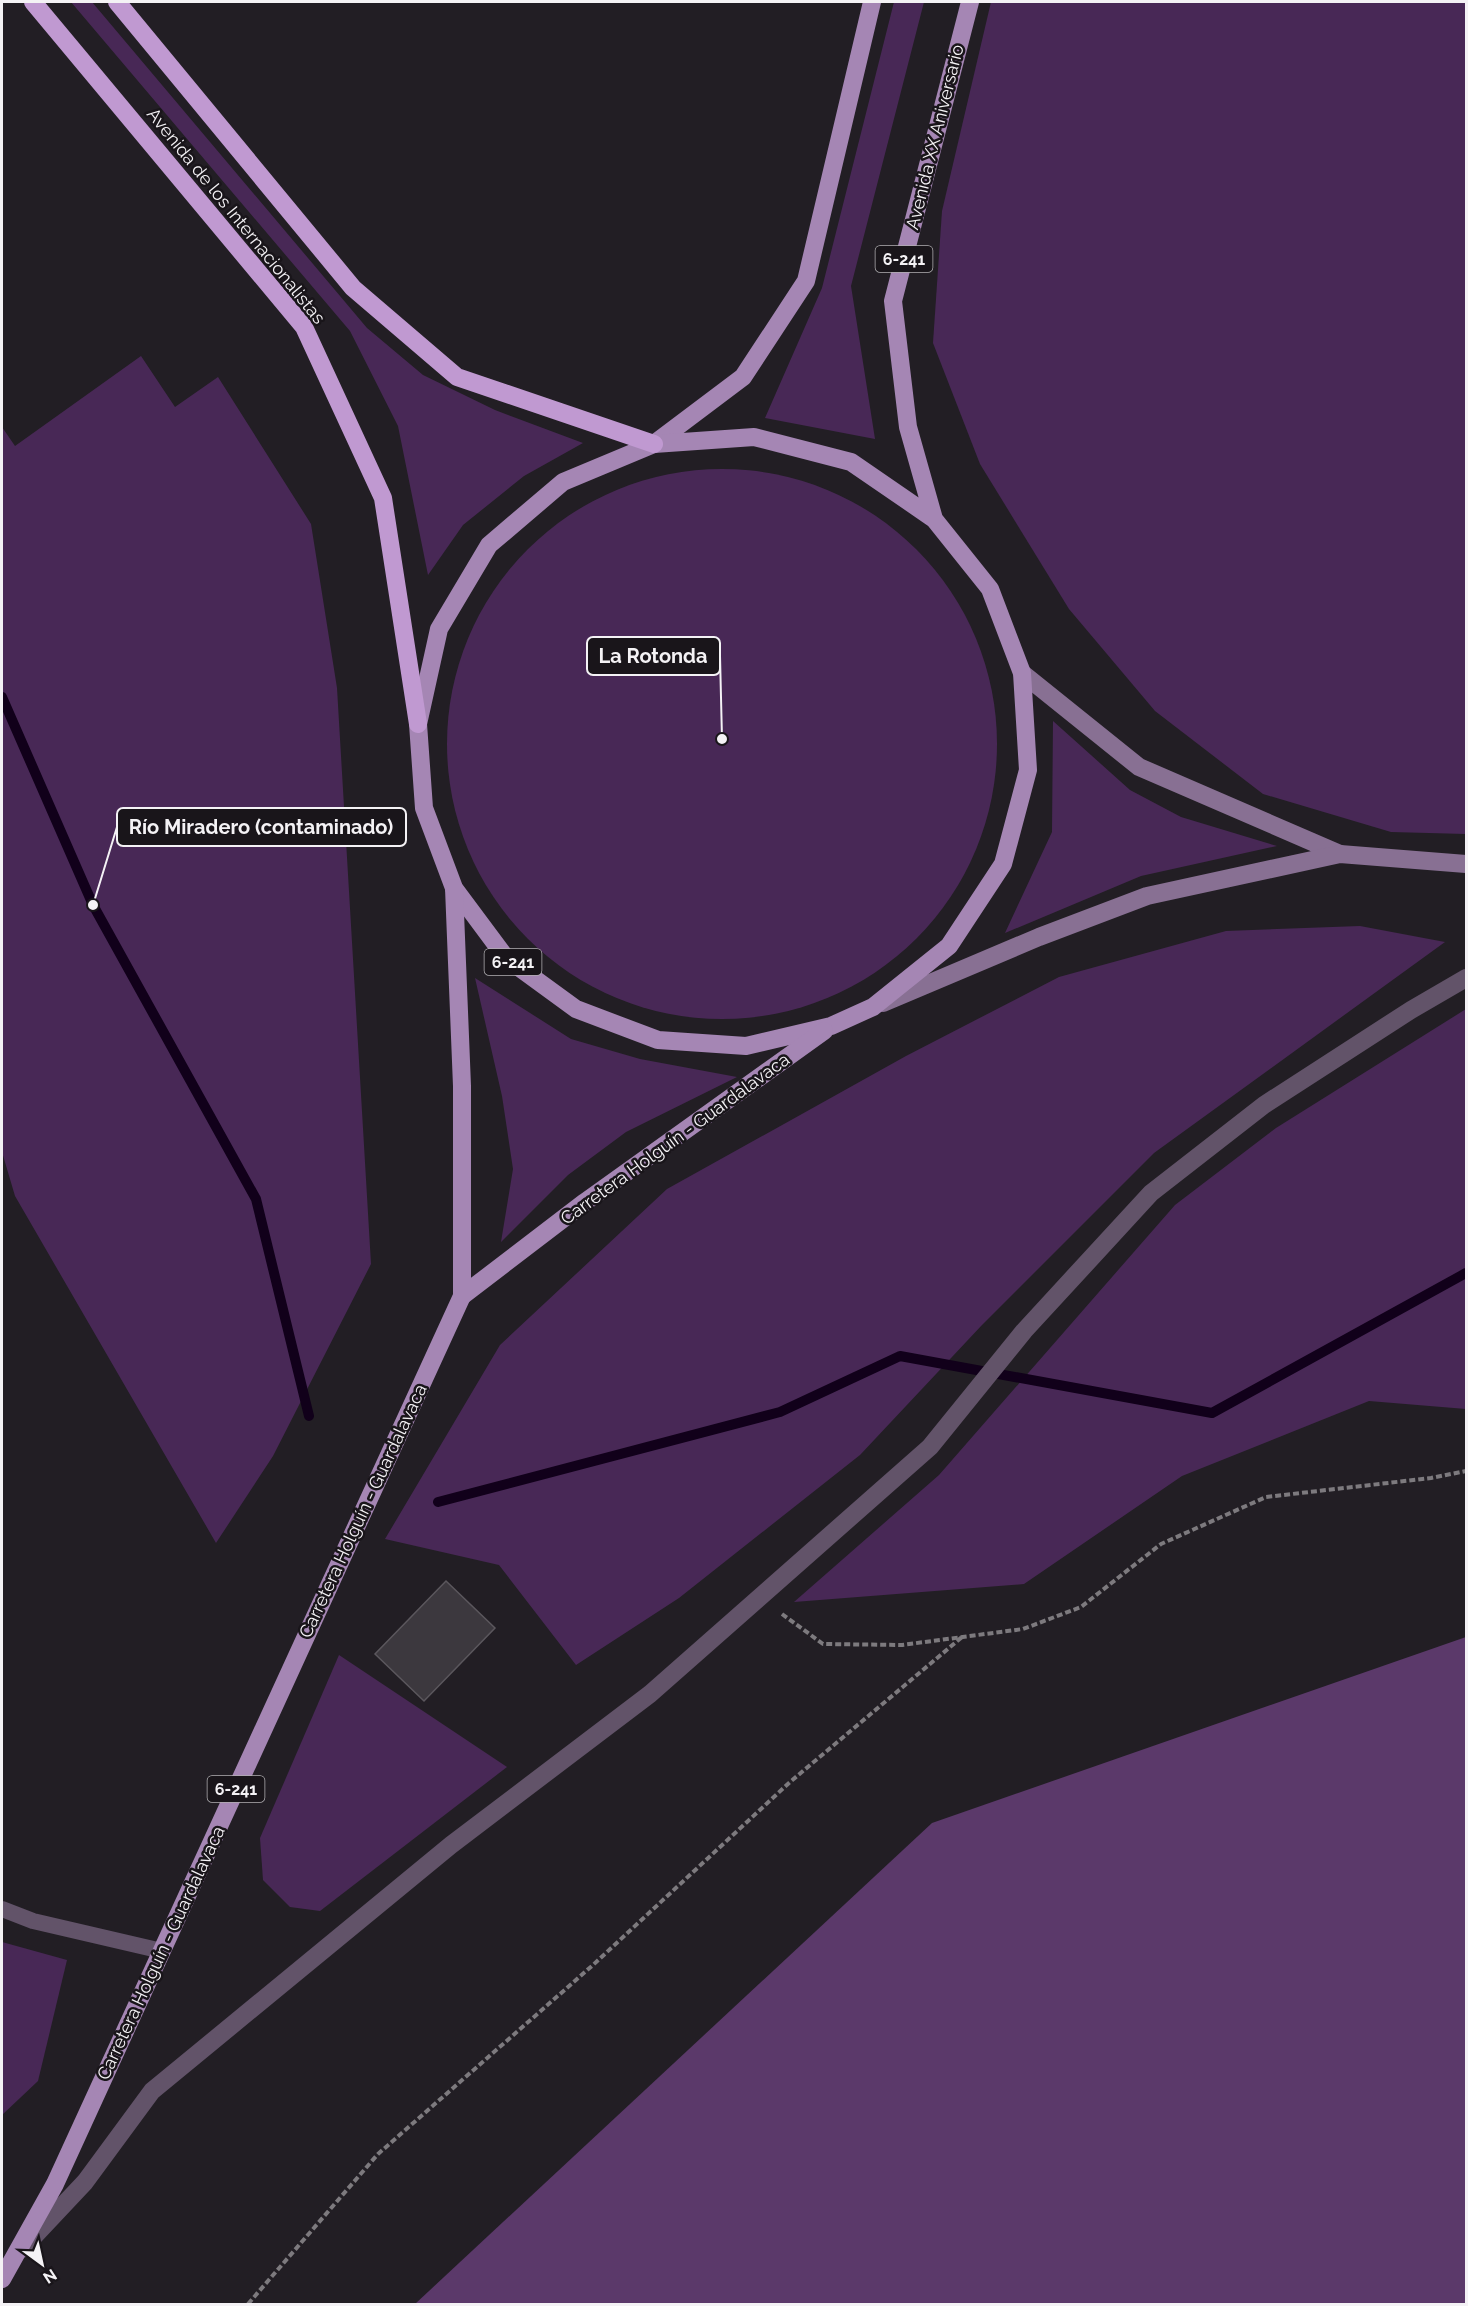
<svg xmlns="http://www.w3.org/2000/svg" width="1468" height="2306" viewBox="0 0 1468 2306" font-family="Raleway,sans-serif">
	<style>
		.green { fill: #482856 }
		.forest { fill: #5b396a }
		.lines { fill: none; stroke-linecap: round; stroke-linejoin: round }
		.stream { stroke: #11001a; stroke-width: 10 }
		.building { fill: #3c383e; stroke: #5b575d; stroke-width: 1.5 }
		.path { stroke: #7d7a7e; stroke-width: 4; stroke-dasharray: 6 3; stroke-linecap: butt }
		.lane { stroke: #625369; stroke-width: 16 }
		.street { stroke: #625369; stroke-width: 18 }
		.secondary { stroke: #887093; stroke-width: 18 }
		.primary { stroke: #a586b4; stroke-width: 18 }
		.highway { stroke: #c099d1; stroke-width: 18 }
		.labels { text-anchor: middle; stroke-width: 5; stroke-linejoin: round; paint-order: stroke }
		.shield { fill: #19151a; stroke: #b2b0b3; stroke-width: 1.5 }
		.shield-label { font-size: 16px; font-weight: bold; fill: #f4f2f5 }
		.street-label { font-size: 18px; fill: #f4f2f5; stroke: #19151a }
		.leader { fill: none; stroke: #f4f2f5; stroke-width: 2 }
		.callout-dot { fill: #f4f2f5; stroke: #19151a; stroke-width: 2 }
		.callout { fill: #19151a; stroke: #f4f2f5; stroke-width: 2 }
		.callout-label { font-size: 20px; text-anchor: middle; font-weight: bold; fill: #f4f2f5 }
	</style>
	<rect width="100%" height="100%" fill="#221e24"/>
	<!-- green -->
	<g class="green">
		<polygon points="71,2 92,2 367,328 423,375 495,410 583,443 524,476 463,525 428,575 398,426 350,331"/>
		<polygon points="894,2 924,2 851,286 875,439 765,418 822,288"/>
		<polygon points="991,2 1466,2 1466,834 1391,832 1263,794 1155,711 1069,609 980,464 933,343 942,211"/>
		<polygon points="141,356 175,407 218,377 311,524 337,688 371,1264 273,1456 216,1543 15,1196 2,1152 2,427 15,446"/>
		<circle cx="722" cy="744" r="275"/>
		<polygon points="1053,721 1130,790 1181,817 1277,846 1141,876 1005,933 1052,832"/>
		<polygon points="1360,926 1445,942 1154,1153 982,1325 860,1455 679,1598 576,1665 499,1565 385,1539 500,1345 667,1189 906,1056 1059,977 1226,931"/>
		<polygon points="475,978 571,1039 640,1059 737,1077 626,1132 568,1175 501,1242 513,1169 502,1096"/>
		<polygon points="1466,1009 1466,1409 1369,1401 1182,1476 1024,1584 794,1602 939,1475 1175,1205 1276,1128"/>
		<polygon points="339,1655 507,1767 320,1911 290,1907 263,1880 260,1838"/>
		<polygon points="2,1942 67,1960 38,2081 2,2115"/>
	</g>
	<!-- forest -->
	<polygon class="forest" points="1466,1637 1466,2304 415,2304 932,1823"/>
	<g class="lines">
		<!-- stream -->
		<g class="stream">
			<polyline points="2,697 93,905 256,1199 309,1416"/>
			<polyline points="438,1502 780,1412 900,1356 1212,1413 1466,1273"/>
		</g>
	</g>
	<!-- building -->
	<polygon class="building" points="446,1581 495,1628 424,1701 375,1654"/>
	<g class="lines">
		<!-- path -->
		<g class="path">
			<polyline points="782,1614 823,1644 902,1645 1023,1629 1081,1607 1161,1544 1266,1497 1431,1478 1466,1471"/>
			<polyline points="248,2304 378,2154 593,1965 790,1782 962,1637"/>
		</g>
		<!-- lane -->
		<polyline class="lane" points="2,1909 33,1921 162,1951"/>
		<!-- street -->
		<polyline class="street" points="22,2249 85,2182 152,2091 451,1845 650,1694 930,1447 1024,1331 1151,1193 1264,1105 1411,1010 1466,978"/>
		<!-- secondary -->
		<g class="secondary">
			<polyline points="1022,673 1139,767 1340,854"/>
			<polyline points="883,1003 1039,937 1147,896 1340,854 1466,864"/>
		</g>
		<!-- primary -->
		<g class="primary">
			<polyline points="654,444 743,377 806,281 872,2"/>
			<polyline points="934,519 851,462 754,437 654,444 563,482 489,545 439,629 418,724 424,808 454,888 506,958 576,1009 658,1040 746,1046 831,1026 873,1007 949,946 1003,864 1028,770 1022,673 990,589 934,519 908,427 893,301 970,2"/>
			<polyline points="462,1296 585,1202 824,1031"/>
			<polyline points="2,2279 55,2184 462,1296 462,1086 454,888"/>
		</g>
		<!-- highway -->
		<g class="highway">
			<polyline points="33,2 304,327 383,498 418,724"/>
			<polyline points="117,2 353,288 457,377 654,444"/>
		</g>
	</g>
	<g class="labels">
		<!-- shield labels -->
		<g class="shield">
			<rect x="875.5" y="246" width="57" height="26" rx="4.5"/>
			<rect x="484.5" y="949" width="57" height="26" rx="4.5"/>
			<rect x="207.5" y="1776" width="57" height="26" rx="4.5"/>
		</g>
		<g class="shield-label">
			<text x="904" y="265">6-241</text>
			<text x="513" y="968">6-241</text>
			<text x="236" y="1795">6-241</text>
		</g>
		<!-- street labels -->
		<g class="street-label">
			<text transform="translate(935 137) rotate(-76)" y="6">Avenida XX Aniversario</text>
			<text transform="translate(236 216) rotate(51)" y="6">Avenida de los Internacionalistas</text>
			<text transform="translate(675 1139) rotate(-36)" y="6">Carretera Holguín - Guardalavaca</text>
			<text transform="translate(363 1511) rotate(-65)" y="6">Carretera Holguín - Guardalavaca</text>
			<text transform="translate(161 1953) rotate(-65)" y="6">Carretera Holguín - Guardalavaca</text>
		</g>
	</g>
	<!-- callouts -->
	<path class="leader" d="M722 739L720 656M93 905L117 827"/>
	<g class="callout-dot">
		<circle cx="722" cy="739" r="6"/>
		<circle cx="93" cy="905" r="6"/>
	</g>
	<g class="callout">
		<rect x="587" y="637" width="133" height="38" rx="6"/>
		<rect x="117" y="808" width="289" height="38" rx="6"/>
	</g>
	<g class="callout-label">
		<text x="653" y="663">La Rotonda</text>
		<text x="261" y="834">Río Miradero (contaminado)</text>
	</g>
	<!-- border -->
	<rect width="1468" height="2306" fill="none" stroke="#f4f2f5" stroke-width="6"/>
	<!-- north arrow -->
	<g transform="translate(42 2264) rotate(147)" stroke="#19151a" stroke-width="4.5" paint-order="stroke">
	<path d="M0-4.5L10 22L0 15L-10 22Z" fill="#f4f2f5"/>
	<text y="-9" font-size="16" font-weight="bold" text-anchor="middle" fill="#f4f2f5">N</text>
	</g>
</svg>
